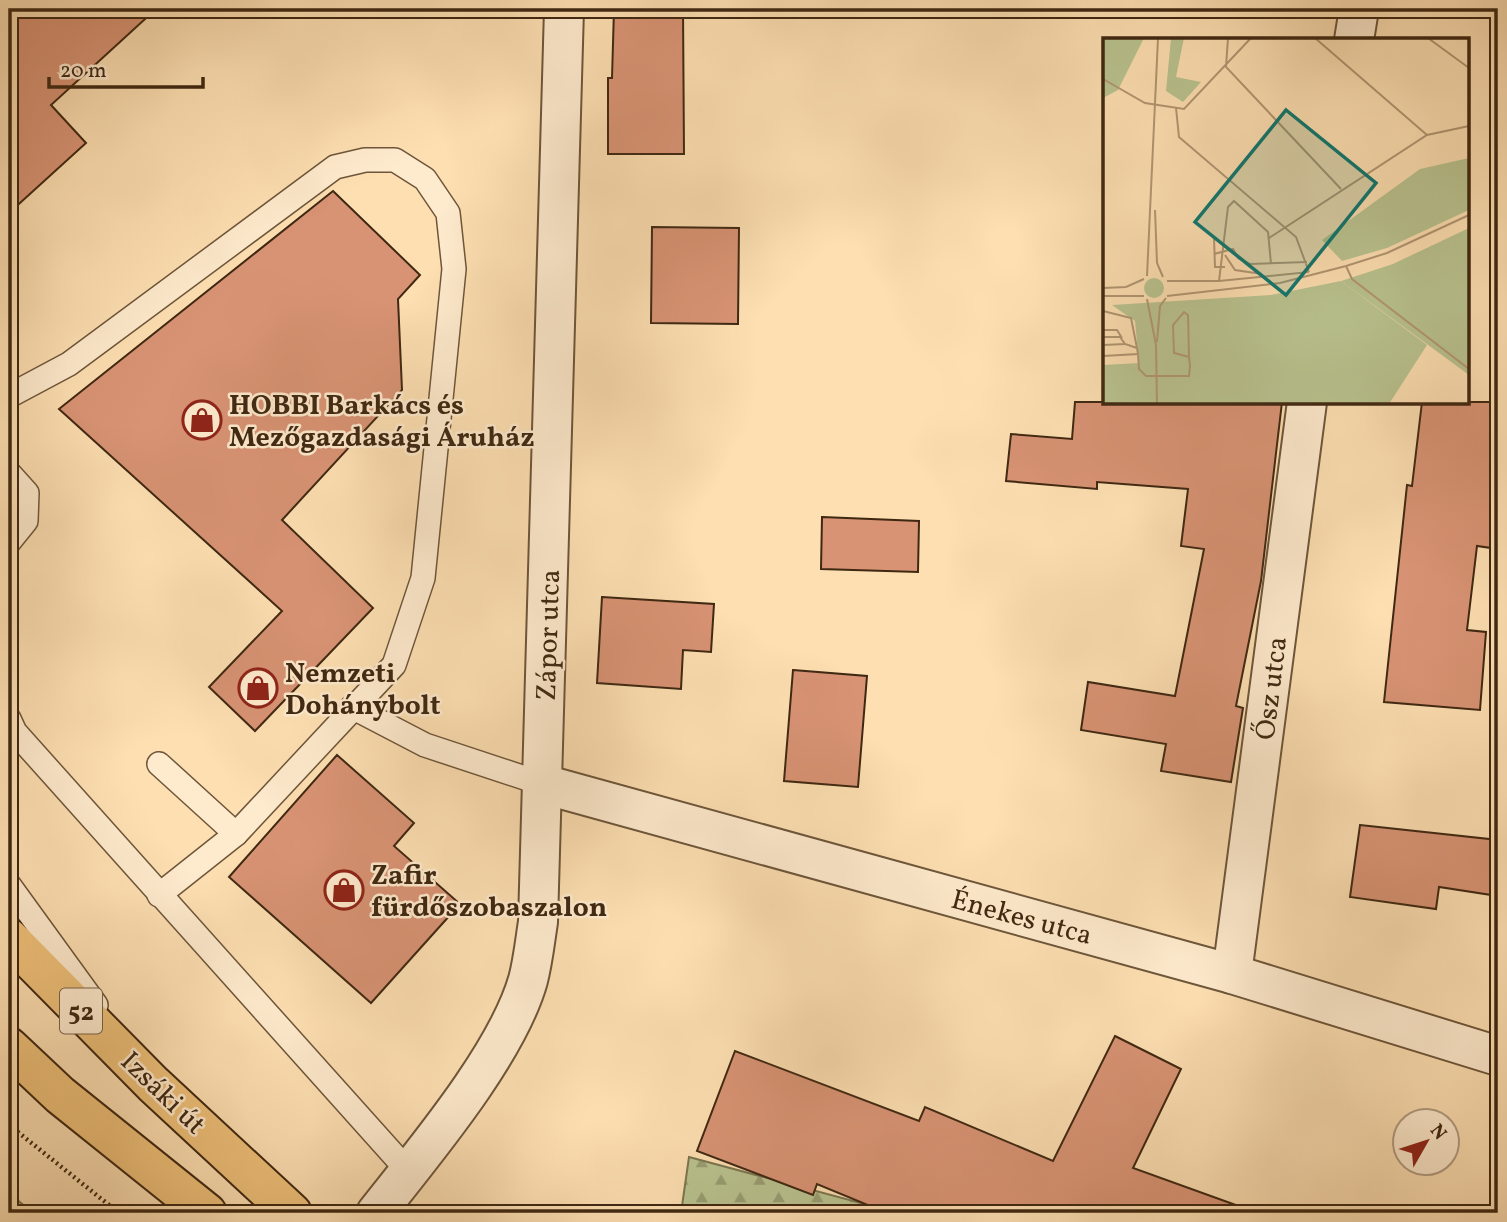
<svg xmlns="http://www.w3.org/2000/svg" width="1507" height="1222" viewBox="0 0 1507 1222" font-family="Vollkorn,serif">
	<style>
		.grass { fill: url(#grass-tufts); stroke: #7c7651; stroke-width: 2 }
		.forest { fill: url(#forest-firs); stroke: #7c7651; stroke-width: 2 }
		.building { fill: #d89374; stroke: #3f2812; stroke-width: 2 }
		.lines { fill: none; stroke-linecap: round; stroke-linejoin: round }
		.lane-casing { stroke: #6e563a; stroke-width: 26 }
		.street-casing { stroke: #6e563a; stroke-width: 42 }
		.primary-casing { stroke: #3f2812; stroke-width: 42 }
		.path { stroke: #3f2812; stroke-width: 4.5; stroke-dasharray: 2 3.5; stroke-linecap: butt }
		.lane { stroke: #feeacd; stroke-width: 23 }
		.street { stroke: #feeacd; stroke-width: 38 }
		.primary { stroke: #eec079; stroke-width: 38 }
		.labels { text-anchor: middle; stroke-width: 5; stroke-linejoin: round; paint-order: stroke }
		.shield { fill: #feeacd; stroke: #78624a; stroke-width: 2 }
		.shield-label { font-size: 26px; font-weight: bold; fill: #3f2812 }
		.poi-label { font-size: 28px; font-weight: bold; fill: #3f2812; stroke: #feeacd; text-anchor: start }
		.street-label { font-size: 28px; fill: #3f2812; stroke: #feeacd }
		.inset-road { fill: none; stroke: #b19672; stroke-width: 2 }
		.view { fill: #0f766e; fill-opacity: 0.15; stroke: #0f766e; stroke-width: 3.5 }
		.inset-edge { fill: none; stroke: #3f2812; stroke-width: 3.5 }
	</style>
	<defs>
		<pattern id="grass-tufts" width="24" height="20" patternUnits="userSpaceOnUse" patternTransform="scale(1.75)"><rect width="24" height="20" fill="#b9c390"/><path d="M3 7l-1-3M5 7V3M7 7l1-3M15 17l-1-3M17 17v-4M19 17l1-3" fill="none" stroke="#989e74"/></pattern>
		<pattern id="forest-firs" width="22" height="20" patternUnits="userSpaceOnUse" patternTransform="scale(1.75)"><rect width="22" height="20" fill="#b9c390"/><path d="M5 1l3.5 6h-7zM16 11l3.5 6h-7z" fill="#989e74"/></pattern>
	</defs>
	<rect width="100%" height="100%" fill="#fddfb2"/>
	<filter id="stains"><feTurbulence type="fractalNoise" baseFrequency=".00286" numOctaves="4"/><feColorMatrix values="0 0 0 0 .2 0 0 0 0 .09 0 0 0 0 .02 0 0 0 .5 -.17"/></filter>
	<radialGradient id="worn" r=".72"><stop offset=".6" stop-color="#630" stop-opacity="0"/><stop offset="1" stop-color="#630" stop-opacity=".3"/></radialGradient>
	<!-- grass -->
	<polygon class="grass" points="9,1193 33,1213 9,1213"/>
	<!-- forest -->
	<polygon class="forest" points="689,1157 898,1213 681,1213"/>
	<!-- building -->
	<g class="building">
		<polygon points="9,9 156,9 51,105 86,143 9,213"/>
		<polygon points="614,9 683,9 684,154 608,154 608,78 612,78"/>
		<polygon points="333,191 420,275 398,299 402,390 282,520 373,608 255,731 209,687 282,611 59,409"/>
		<polygon points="652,227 739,228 738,324 651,323"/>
		<polygon points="1075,402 1282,402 1261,581 1236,706 1243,708 1231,782 1161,771 1166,744 1081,730 1088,682 1175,696 1204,549 1181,546 1188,489 1097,482 1097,489 1006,481 1011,434 1072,439"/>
		<polygon points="1422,402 1498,402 1498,549 1477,546 1467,630 1486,632 1480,710 1384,702 1407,485 1412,486"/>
		<polygon points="822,517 919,521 918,572 821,569"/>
		<polygon points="602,597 714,604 711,652 683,650 681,689 597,683"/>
		<polygon points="793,670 867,676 858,787 784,781"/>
		<polygon points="337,755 414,823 394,846 460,904 371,1003 229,877"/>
		<polygon points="1360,825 1498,840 1498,896 1439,887 1436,909 1350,897"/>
		<polygon points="1115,1036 1181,1069 1133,1168 1244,1208 1243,1213 887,1213 817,1184 813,1195 697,1151 735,1051 919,1121 925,1107 1053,1161"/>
	</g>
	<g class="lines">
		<!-- lane casing -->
		<g class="lane-casing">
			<g id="lane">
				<polyline points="9,396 69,364 335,167 365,160 395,160 425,179 448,213 454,269 423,578 394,665 236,834 159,895"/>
				<polyline points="9,473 27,493 26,521 9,542"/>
				<polyline points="352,707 425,745 543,784"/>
				<polyline points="9,719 15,732 409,1172"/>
				<polyline points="159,764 236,834"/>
				<polyline points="9,885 96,1005"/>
			</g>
		</g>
		<!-- street casing -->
		<g class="street-casing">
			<g id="street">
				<polyline points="1354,40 1359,9"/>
				<polyline points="543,784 1232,974 1498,1056"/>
				<polyline points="1232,974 1307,402"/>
				<path d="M376,1213C424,1152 507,1054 528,980C533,961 535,941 538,922L564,9"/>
			</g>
		</g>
		<!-- primary casing -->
		<g class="primary-casing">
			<g id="primary">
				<polyline points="9,938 153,1084 292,1213"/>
				<polyline points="9,1047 60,1095 207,1213"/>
			</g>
		</g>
		<!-- path -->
		<polyline class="path" points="9,1125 119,1213"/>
		<!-- lane -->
		<use href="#lane" class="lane"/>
		<!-- street -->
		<use href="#street" class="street"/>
		<!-- primary -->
		<use href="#primary" class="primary"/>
	</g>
	<!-- icons -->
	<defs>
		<g id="shop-ring" transform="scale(2.0125)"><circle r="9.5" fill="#feeacd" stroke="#8f2418" stroke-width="1.5"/><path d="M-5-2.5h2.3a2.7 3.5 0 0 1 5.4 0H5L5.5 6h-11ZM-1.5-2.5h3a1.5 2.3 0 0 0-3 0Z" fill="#8f2418"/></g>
	</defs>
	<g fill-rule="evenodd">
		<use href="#shop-ring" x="202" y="420"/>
		<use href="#shop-ring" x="258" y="688"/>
		<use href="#shop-ring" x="344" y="890"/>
	</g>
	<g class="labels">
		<!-- shield labels -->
		<rect class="shield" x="60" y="988.5" width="42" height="45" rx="5"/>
		<g class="shield-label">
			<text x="81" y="1020">52</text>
		</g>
		<!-- poi labels -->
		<g class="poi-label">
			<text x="229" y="414">HOBBI Barkács és<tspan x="229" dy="32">Mezőgazdasági Áruház</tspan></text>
			<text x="285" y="682">Nemzeti<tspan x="285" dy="32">Dohánybolt</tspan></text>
			<text x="371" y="884">Zafir<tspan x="371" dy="32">fürdőszobaszalon</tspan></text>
		</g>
		<!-- street labels -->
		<g class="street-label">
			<text transform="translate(547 635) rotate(-88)" y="10">Zápor utca</text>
			<text transform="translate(1270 688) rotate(-83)" y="10">Ősz utca</text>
			<text transform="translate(1022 916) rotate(15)" y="10">Énekes utca</text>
			<text transform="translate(164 1092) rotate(44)" y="10">Izsáki út</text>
		</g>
	</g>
	<!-- overview -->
	<g transform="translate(1103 38)">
		<rect width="366" height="366" fill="#fddfb2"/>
		<path d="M41 250a10 10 0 1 1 20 0a10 10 0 1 1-20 0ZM238,243L324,307L286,366H0V327L36,325L32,283L9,267L168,257Z" fill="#b9c390"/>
		<path d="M68,0H81L73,39L98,44L80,64L63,53ZM366,120V172L284,210L239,223L219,202L317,131Z" fill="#b9c390"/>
		<path d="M0,0H41L15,52L0,60ZM366,190V337L238,243L290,226Z" fill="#b9c390"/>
		<path class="inset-road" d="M125,0L123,29L238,151M212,0L324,97M325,0L366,30M0,41L42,65L81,71L148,0M73,70L76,99L193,199L206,234M52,172L54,225L60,239M111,200L112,229H122M166,200L324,97L366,88M111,216L130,211L135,220L147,226L204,224M122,217L132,232L159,236M243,228L249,241L366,331M44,238L55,0M64,243H116L206,234M116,243L125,169L131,163L165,194L168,226M0,250L23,249L41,241M0,258H41M64,258L177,245L243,228L284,215L366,177M44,261L53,307L54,366M0,273L28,280L34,310M0,292H14L19,300M0,299H17L22,306L34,310L35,316L0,318M54,304L57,268L63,260M0,307L22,306M35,316L36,331L43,338H86L87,328L86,319L85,277L81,274L70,287L71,315L86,319"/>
		<path class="view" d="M183,72L273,145L183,257L92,184Z"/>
		<rect width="366" height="366" class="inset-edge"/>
	</g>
	<!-- margin -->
	<rect width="1507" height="1222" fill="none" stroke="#fddfb2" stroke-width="35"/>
	<rect x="10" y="10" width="1486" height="1201" fill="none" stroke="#3f2812" stroke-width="3.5"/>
	<rect x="18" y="18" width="1472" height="1187" fill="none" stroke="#3f2812" stroke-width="2"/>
	<!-- north arrow -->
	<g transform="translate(1426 1142) rotate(51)"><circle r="33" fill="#feeacd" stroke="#b29c82" stroke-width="2"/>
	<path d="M0-5L12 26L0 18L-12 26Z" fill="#8f2418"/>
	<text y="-10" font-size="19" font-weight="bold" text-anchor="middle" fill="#3f2812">N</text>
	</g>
	<!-- scale -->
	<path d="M49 77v10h154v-10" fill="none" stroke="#3f2812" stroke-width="3.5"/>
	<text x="60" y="77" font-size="21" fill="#3f2812" stroke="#feeacd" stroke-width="5" paint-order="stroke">20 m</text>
	<rect width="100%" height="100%" filter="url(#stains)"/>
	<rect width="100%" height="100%" fill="url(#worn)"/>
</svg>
